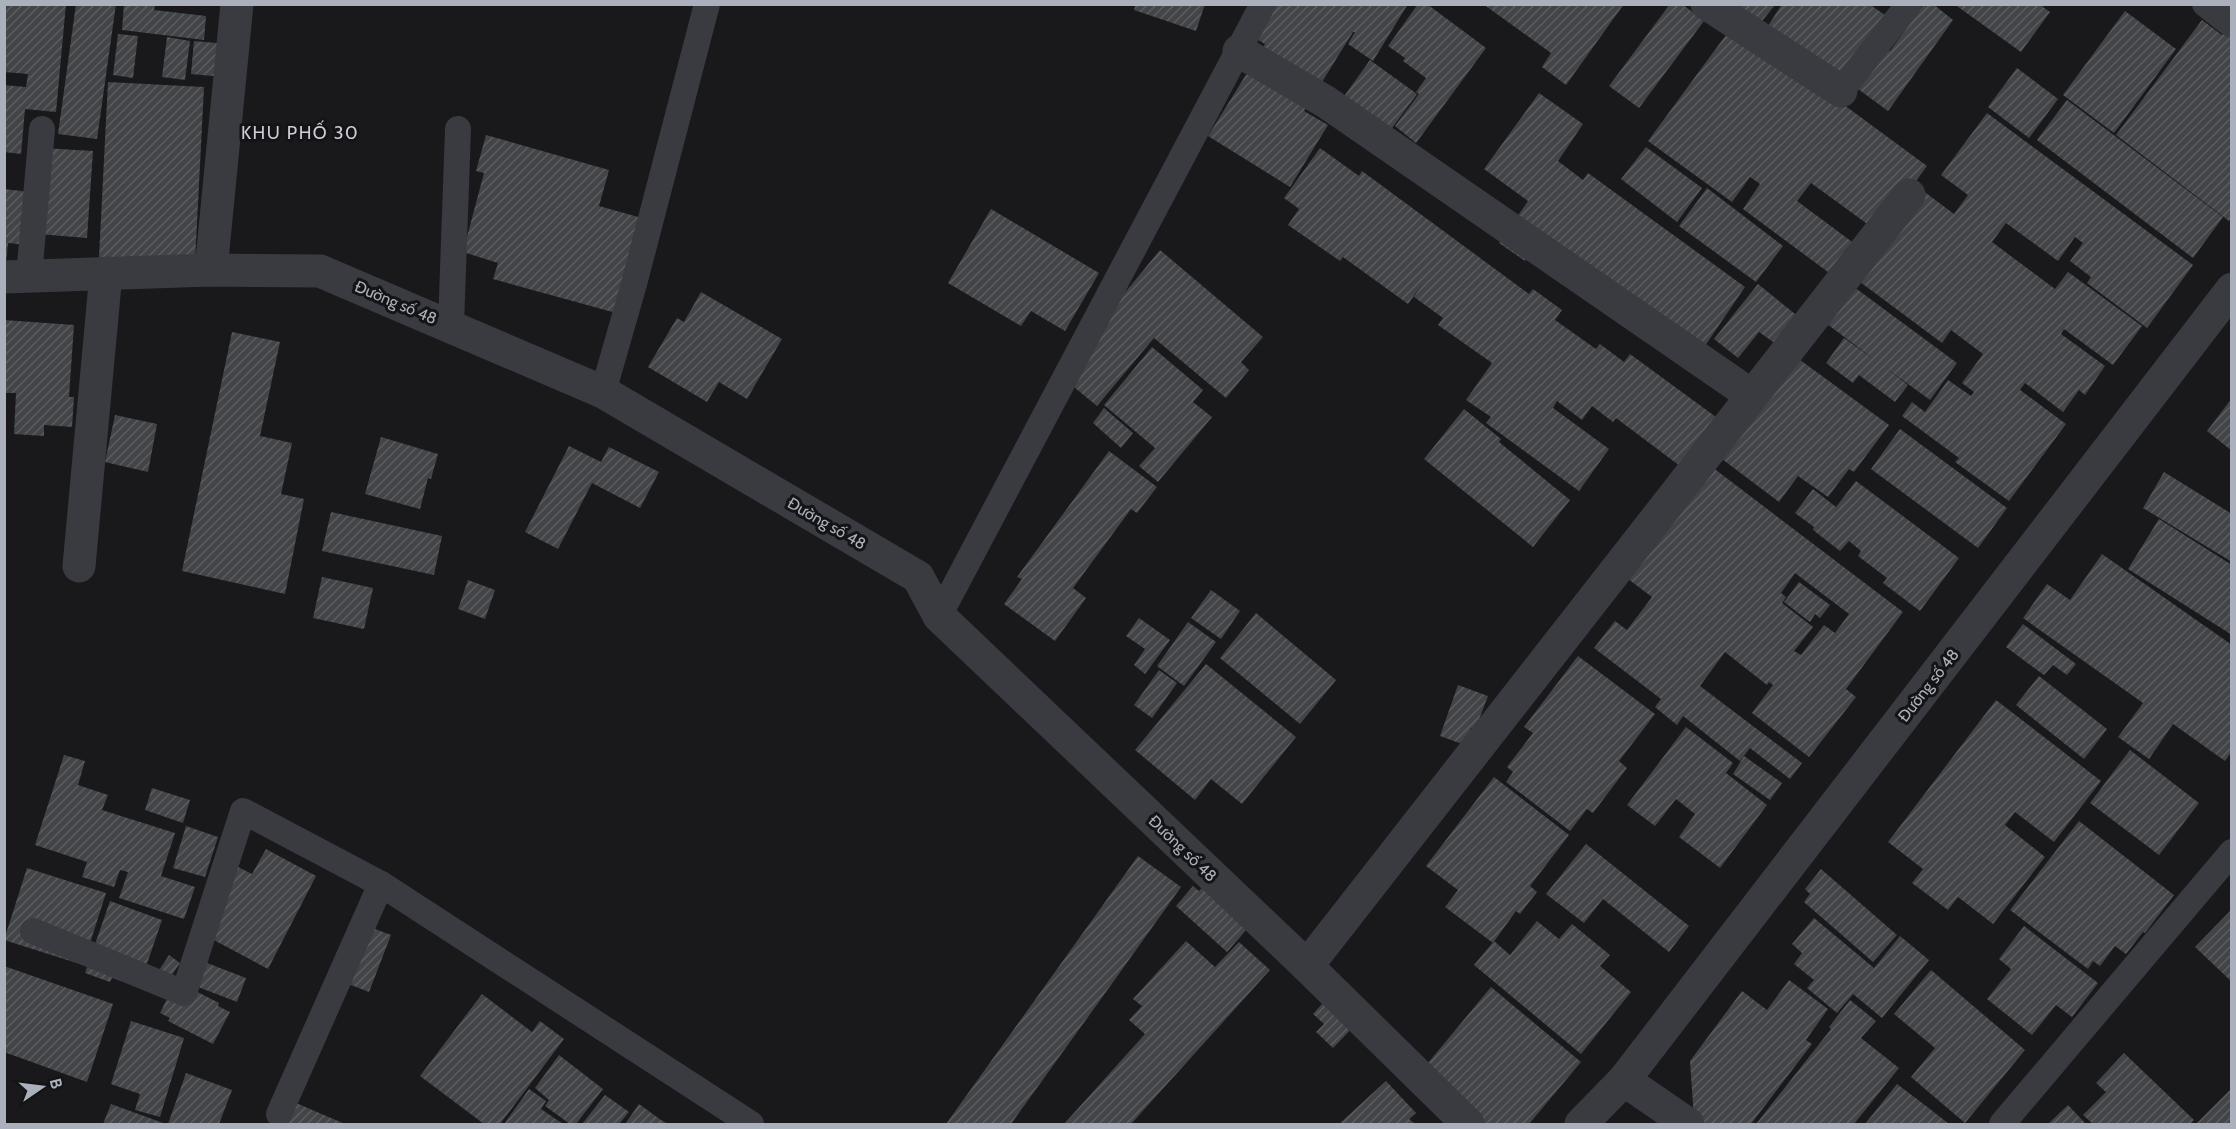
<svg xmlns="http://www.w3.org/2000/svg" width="2236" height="1129" viewBox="0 0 2236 1129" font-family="Cabin,sans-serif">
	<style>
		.building { fill: url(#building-hatch); fill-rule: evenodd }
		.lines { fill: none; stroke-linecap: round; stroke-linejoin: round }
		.lane { stroke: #3a3b41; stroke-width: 26 }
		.street { stroke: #3a3b41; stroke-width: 33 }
		.labels { text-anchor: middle; stroke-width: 6; stroke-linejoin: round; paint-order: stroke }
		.street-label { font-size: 16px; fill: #aab0bc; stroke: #141416 }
		.neighbourhood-label { font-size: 18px; letter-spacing: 1.5px; fill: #cccfd7; stroke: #141416 }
	</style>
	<defs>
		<pattern id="building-hatch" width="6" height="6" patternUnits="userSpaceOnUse" patternTransform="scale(1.5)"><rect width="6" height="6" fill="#434448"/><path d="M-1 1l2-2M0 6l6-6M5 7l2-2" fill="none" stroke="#5b5c60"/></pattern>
	</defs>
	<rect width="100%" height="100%" fill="#19191b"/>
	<!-- building -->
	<g class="building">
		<polygon points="4,4 66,4 56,112 25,109 21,154 4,152 4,85 26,87 28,74 4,72"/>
		<polygon points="76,4 116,4 97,139 58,134"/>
		<polygon points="124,4 155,4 154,10 206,16 204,40 122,30"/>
		<polygon points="1136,4 1205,4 1196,31 1134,10"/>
		<polygon points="1273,4 1408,4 1373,61 1348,44 1355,32 1353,32 1304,111 1328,125 1290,187 1208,136 1265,44 1253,37"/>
		<polygon points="1418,4 1427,4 1486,48 1416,143 1395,126 1419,94 1416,92 1426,78 1403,61 1405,58 1388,46"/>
		<polygon points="1483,4 1624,4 1566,85 1542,67 1551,53"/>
		<polygon points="1670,4 1682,4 1704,21 1639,108 1609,86"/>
		<polygon points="1782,4 1869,4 1885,15 1842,80 1766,29"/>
		<polygon points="1924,4 1933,4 1953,20 1888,111 1858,89 1887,49 1890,51"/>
		<polygon points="1954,4 2039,4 2050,12 2021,52"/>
		<polygon points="2196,4 2232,4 2232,218 2229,221 2116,135 2202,20 2222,35 2227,28"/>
		<polygon points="1733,5 1775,5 1758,26"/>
		<polygon points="2125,11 2176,49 2114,133 2063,95"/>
		<polygon points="1734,24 1927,166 1902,200 1870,226 1811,183 1797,201 1859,247 1836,278 1743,209 1760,184 1750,177 1732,202 1648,141"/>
		<polygon points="118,34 138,36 133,78 113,75"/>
		<polygon points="167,37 190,41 185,80 162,77"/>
		<polygon points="194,41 228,44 224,77 191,74"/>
		<polygon points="1370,60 1417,94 1378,147 1332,113"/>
		<polygon points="2017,68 2058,99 2029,138 1988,107"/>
		<polygon points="108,82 204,87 195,262 99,257"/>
		<polygon points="1539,93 1583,124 1558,161 1583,180 1588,173 1745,287 1694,362 1530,254 1525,261 1499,243 1528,201 1484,169"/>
		<polygon points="2067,100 2223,217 2193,258 2037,140"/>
		<polygon points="1987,113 2193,265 2147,328 2087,283 2091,277 2070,261 2083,243 2075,237 2058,261 2006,223 1992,242 2055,289 2068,272 2142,326 2113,365 2064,329 2061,334 2105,366 2085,395 2079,390 2063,412 2025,383 2020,390 2066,424 2009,501 1955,462 1959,458 1902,416 1912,402 1925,412 1948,380 1971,396 1974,392 1962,383 1983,354 1951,330 1942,343 1856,279 1922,190 1954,214 1968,195 1941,175"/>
		<polygon points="486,135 609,170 599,206 642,218 616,313 493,279 498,263 463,252 484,173 476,171"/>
		<polygon points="1646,147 1702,188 1677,222 1621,179"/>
		<polygon points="44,148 93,151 87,238 38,234"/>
		<polygon points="1320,148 1359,176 1362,171 1529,294 1533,289 1562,310 1555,320 1596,349 1600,344 1624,362 1630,354 1716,417 1680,466 1616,418 1613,422 1592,406 1582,420 1557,401 1553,408 1609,449 1579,491 1486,423 1491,417 1466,400 1492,363 1438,325 1443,318 1414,297 1423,283 1408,304 1343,257 1340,261 1288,225 1299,209 1284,198"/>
		<polygon points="1707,188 1783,246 1756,282 1679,226"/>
		<polygon points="4,189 30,192 27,245 8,243 6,265 4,265"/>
		<polygon points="991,209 1099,273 1065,331 1031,311 1021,326 948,283"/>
		<polygon points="1160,250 1263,337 1241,362 1249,370 1226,398 1154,338 1097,406 1058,374"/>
		<polygon points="1758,284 1805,322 1783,349 1759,332 1738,358 1714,339"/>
		<polygon points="1850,284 1957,363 1930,400 1886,368 1908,385 1895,402 1859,375 1853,383 1826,363 1844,338 1875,360 1823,321"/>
		<polygon points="701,292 782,339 747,399 719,382 707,402 648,367 677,318 684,322"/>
		<polygon points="4,320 74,325 69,397 74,397 72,427 44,425 44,436 14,434 16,393 4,393"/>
		<polygon points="232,332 280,342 260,436 292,443 281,494 304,499 285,594 182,571"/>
		<polygon points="1152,347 1203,390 1193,402 1212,417 1158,482 1139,466 1155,448 1104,405"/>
		<polygon points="1792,354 1889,425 1854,472 1849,469 1828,497 1798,476 1779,502 1718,456"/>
		<polygon points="2232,398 2232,451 2207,431"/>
		<polygon points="1104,408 1133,433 1121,448 1093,423"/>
		<polygon points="1464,409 1501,439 1499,442 1570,500 1533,547 1424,459"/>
		<polygon points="115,415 157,424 148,472 105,462"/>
		<polygon points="1900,429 2007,508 1978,548 1871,469"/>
		<polygon points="381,437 438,454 431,479 428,478 420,509 365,494"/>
		<polygon points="569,446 601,462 609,447 659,472 640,508 592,483 558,549 525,532"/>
		<polygon points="1109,451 1157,487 1137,513 1131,509 1073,588 1086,598 1055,641 1004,604 1022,579 1017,577"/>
		<path d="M1708,464L1903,612L1846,689L1856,697L1809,757L1752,713L1773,685L1769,682L1767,685L1725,652L1700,686L1802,763L1790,779L1750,748L1740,761L1683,716L1677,725L1655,707L1661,699L1594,648L1615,621L1627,630L1652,597L1624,576ZM1795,573L1849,614L1835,633L1824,625L1801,655L1794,651L1813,627L1782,603L1786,597L1781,593Z"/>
		<polygon points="2164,472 2232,514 2232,562 2143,508"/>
		<polygon points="1856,481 1959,558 1920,611 1883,583 1887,578 1858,556 1861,551 1849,541 1840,551 1813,530 1814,527 1795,513 1813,489 1836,507"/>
		<polygon points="331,512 442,536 434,575 322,551"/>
		<polygon points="2159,519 2232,565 2232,635 2128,569"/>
		<polygon points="2102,554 2232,645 2232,751 2225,761 2173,724 2149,759 2118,737 2143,703 2023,618 2047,584 2070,600"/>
		<polygon points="322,577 373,588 364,629 313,618"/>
		<polygon points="468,580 495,590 485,619 458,609"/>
		<polygon points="1799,582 1830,605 1820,618 1815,614 1810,622 1784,602"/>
		<polygon points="1211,590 1240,611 1221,639 1191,618"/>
		<polygon points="1256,613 1336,680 1300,724 1220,658"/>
		<polygon points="1139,618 1170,640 1145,674 1134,665 1145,649 1126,636"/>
		<polygon points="1188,622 1216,642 1184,686 1157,666"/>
		<polygon points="2023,624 2076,664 2067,675 2053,665 2044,675 2006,647"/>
		<polygon points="1578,656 1655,714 1619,761 1627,768 1593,813 1587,809 1570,831 1506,782 1513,772 1507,767 1533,733 1524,727"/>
		<polygon points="1206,664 1296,737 1242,804 1211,779 1195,800 1135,750"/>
		<polygon points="1159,670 1177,683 1152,718 1134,705"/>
		<polygon points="2039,676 2107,729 2084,759 2016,705"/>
		<polygon points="1458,685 1488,696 1475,730 1471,728 1465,745 1440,736"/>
		<polygon points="1996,700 2101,781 2054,842 2015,812 2005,825 2045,857 1993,924 1958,897 1948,910 1912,883 1923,869 1888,842"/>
		<polygon points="1686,727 1733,763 1726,773 1767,805 1720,868 1679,837 1695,814 1676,799 1655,826 1627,805"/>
		<polygon points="2130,750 2199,803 2159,855 2090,803"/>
		<polygon points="64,755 85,761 78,785 108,795 102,810 175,833 161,876 195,887 184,919 119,898 128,872 120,870 114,887 82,877 87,862 35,845"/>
		<polygon points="1744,756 1782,783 1770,800 1733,774"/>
		<polygon points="1494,777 1569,835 1530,886 1537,892 1520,914 1516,911 1493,943 1445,907 1458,890 1426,866"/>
		<polygon points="152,788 190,800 183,823 145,810"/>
		<polygon points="2079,821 2174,895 2145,933 2143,932 2126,954 2115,946 2100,966 2093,961 2088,969 2010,910"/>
		<polygon points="186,826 218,837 205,877 173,868"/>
		<polygon points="1586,844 1689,926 1669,952 1603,899 1584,923 1546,894"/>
		<polygon points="266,849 316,876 268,969 195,930 230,863 252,874"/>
		<polygon points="1138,856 1181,887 1111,985 1011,1124 946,1124"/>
		<polygon points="27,868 106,893 83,965 4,940"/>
		<polygon points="1821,869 1897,935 1873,962 1804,902 1810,894 1805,889"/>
		<polygon points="1208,882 1253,922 1227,952 1176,906 1193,886 1199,891"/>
		<polygon points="110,901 162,920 139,987 112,978 110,982 85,973"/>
		<polygon points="2232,909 2232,982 2195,947"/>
		<polygon points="1814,918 1874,968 1900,936 1929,960 1882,1018 1853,994 1837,1013 1807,988 1814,980 1794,964 1802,953 1792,944"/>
		<polygon points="1537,921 1559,939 1572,924 1610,955 1600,966 1631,992 1581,1054 1474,965 1494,941 1510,955"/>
		<polygon points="359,923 391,935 369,992 338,980"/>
		<polygon points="2024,926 2098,983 2072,1017 2056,1005 2032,1035 1987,999 2011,969 1999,959"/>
		<polygon points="1186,941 1215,967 1239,942 1270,970 1131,1124 1064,1124 1145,1034 1129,1020 1142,1006 1133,999"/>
		<polygon points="169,955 180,963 159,994 148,987"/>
		<polygon points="202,961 246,978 237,1002 193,985"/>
		<polygon points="4,966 113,1004 87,1082 4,1052"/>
		<polygon points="1931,970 2025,1050 1965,1123 1911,1077 1935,1048 1894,1014"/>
		<polygon points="1789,980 1828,1009 1806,1040 1812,1044 1751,1124 1701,1124 1694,1119 1690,1061 1742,991 1767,1010"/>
		<polygon points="176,981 219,1003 218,1006 230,1012 213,1044 168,1021 170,1018 160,1013"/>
		<polygon points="1491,987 1581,1062 1529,1124 1476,1124 1423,1069"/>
		<polygon points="482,994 532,1032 540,1021 564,1039 500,1124 484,1124 420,1076"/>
		<polygon points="1330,995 1358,1022 1333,1048 1316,1032 1324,1024 1313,1014"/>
		<polygon points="1850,1000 1876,1021 1861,1038 1899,1068 1854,1124 1756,1124 1831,1029 1829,1027"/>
		<polygon points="131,1021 184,1038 160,1117 135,1110 140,1094 111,1084"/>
		<polygon points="2124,1053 2194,1120 2190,1124 2093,1124 2083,1115 2106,1092 2096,1083"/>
		<polygon points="559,1055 603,1089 576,1124 570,1124 545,1106 549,1100 535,1088"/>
		<polygon points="186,1073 232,1090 219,1124 168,1124"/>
		<polygon points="1386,1081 1416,1113 1409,1119 1415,1124 1339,1124"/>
		<polygon points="1897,1084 1930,1109 1949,1124 1865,1124"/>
		<polygon points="2232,1088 2232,1124 2196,1124"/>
		<polygon points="529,1089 546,1101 541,1109 563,1124 504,1124"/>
		<polygon points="605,1095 629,1112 619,1124 582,1124"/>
		<polygon points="296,1103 345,1124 287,1124"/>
		<polygon points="111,1104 166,1124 103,1124"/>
		<polygon points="639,1104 661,1120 668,1124 625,1124"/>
		<polygon points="2068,1105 2086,1124 2048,1124"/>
	</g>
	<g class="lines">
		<!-- lane -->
		<g class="lane">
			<polyline points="2205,4 2232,25"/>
			<polyline points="1841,91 1909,4"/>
			<polyline points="29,276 42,129"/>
			<polyline points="451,325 458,129"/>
			<polyline points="603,392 634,284 707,4"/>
			<polyline points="939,616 1263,4"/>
			<polyline points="33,931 184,993 243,811 381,884 751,1124"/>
			<polyline points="279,1114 381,884"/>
			<polyline points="2002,1124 2232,852"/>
		</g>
		<!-- street -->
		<g class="street">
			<polyline points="1707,4 1841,91"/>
			<polyline points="1239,51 1326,102 1751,395"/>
			<polyline points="211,270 237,4"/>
			<polyline points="4,277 211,270 320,271 603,392 918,577 939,616 1307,966 1468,1124"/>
			<polyline points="79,566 106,273"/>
			<polyline points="1307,966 1909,195"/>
			<polyline points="1624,1080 1688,1124"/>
			<polyline points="1581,1124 1624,1080 2232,289"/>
		</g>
	</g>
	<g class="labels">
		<!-- street labels -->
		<g class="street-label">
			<text transform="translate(396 302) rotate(23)" y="6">Đường số 48</text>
			<text transform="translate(827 523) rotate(30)" y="6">Đường số 48</text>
			<text transform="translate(1928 685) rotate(-52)" y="6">Đường số 48</text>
			<text transform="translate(1183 848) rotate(44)" y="6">Đường số 48</text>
		</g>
		<!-- neighbourhood labels -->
		<g class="neighbourhood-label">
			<text x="300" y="139">KHU PHỐ 30</text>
		</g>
	</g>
	<!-- border -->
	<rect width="2236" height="1129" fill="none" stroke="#aab0bc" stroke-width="12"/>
	<!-- north arrow -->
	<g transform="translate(42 1087) rotate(76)" stroke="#141416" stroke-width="4.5" paint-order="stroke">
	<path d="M0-4.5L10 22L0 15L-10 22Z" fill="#aab0bc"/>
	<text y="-9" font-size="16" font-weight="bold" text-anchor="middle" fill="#aab0bc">B</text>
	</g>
</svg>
